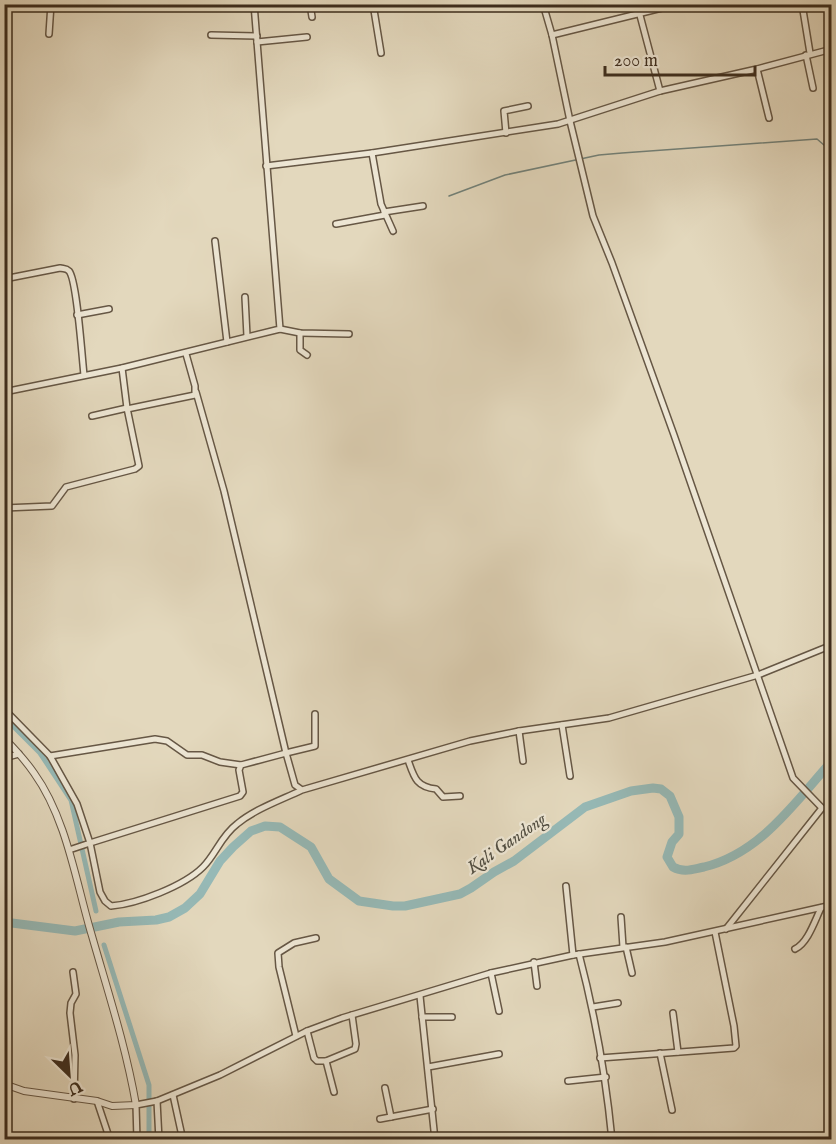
<svg xmlns="http://www.w3.org/2000/svg" width="836" height="1144" viewBox="0 0 836 1144" font-family="'IM FELL English',serif">
	<style>
		.lines { fill: none; stroke-linecap: round; stroke-linejoin: round }
		.stream { stroke: #728179; stroke-width: 1.5 }
		.canal { stroke: #96b9b6; stroke-width: 5 }
		.river { stroke: #96b9b6; stroke-width: 9 }
		.minor-casing { stroke: #665745; stroke-width: 8 }
		.tertiary-casing { stroke: #665745; stroke-width: 8 }
		.minor { stroke: #ede6d4; stroke-width: 5 }
		.tertiary { stroke: #ede6d4; stroke-width: 6 }
		.labels { text-anchor: middle; stroke-width: 4.5; stroke-linejoin: round; paint-order: stroke }
		.water-label { font-size: 18px; font-style: italic; fill: #524f43; stroke: #ede6d4 }
	</style>
	<rect width="100%" height="100%" fill="#e3d8bd"/>
	<filter id="stains"><feTurbulence type="fractalNoise" baseFrequency=".00333" numOctaves="4"/><feColorMatrix values="0 0 0 0 .2 0 0 0 0 .09 0 0 0 0 .02 0 0 0 .5 -.17"/></filter>
	<radialGradient id="worn" r=".72"><stop offset=".6" stop-color="#630" stop-opacity="0"/><stop offset="1" stop-color="#630" stop-opacity=".3"/></radialGradient>
	<g class="lines">
		<!-- stream -->
		<polyline class="stream" points="449,196 505,175 599,155 622,153 817,139 832,152"/>
		<!-- canal -->
		<g class="canal">
			<polyline points="4,717 40,753 71,800 96,911"/>
			<polyline points="104,945 149,1085 149,1140"/>
		</g>
		<!-- river -->
		<path class="river" d="M4,922L75,931L119,922L156,920L169,917L185,908L200,894L220,861L233,847L251,831L265,826L280,827L311,847L329,879L359,901L393,906H405L460,894L471,888L494,872L514,861L585,807L631,791L653,788L661,789L670,796L679,817V834L672,842L667,857L673,867C684,873 693,869 704,867C761,853 795,802 832,761"/>
		<!-- minor casing -->
		<g class="minor-casing">
			<g id="minor">
				<polyline points="310,4 312,17"/>
				<polyline points="373,4 381,53"/>
				<polyline points="543,4 552,35 570,121 593,216 612,263 674,435 793,778 822,808 726,929"/>
				<polyline points="637,4 660,91"/>
				<polyline points="802,4 810,53"/>
				<polyline points="49,34 51,4"/>
				<polyline points="211,35 257,36"/>
				<polyline points="552,35 678,4"/>
				<polyline points="257,42 307,37"/>
				<polyline points="806,55 813,88"/>
				<polyline points="757,69 769,118"/>
				<polyline points="506,133 504,111 528,106"/>
				<polyline points="372,153 381,204 393,231"/>
				<polyline points="266,166 372,153 558,124 660,91 757,69 832,49"/>
				<polyline points="384,212 423,206"/>
				<polyline points="336,224 385,215"/>
				<polyline points="215,241 227,342"/>
				<path d="M4,279L60,268C64,269 66,268 69,271C77,280 82,358 84,375"/>
				<polyline points="245,297 247,336"/>
				<polyline points="77,315 109,309"/>
				<polyline points="280,329 300,333 349,334"/>
				<polyline points="300,333 300,350 307,355"/>
				<polyline points="4,392 122,368 280,329 254,4"/>
				<polyline points="196,392 224,491 286,753 315,746 315,714"/>
				<polyline points="127,409 195,395 195,386 186,354"/>
				<polyline points="92,416 127,408"/>
				<polyline points="4,508 52,506 66,487 135,469 139,466 127,408 122,368"/>
				<polyline points="4,709 50,756 77,804 90,843 69,850"/>
				<polyline points="562,725 570,776"/>
				<polyline points="519,731 523,761"/>
				<polyline points="50,756 155,739 167,741 187,755 202,755 220,762 241,765"/>
				<polyline points="4,758 19,754"/>
				<path d="M408,760C414,777 416,787 436,789L443,797L460,796"/>
				<path d="M302,790C281,800 255,809 237,824C221,836 216,854 203,867C184,886 137,904 111,906L105,901L100,892L90,843L240,796L243,792L239,770L241,765L286,753L295,785L302,790L470,741L519,731L609,718L758,675L832,645"/>
				<polyline points="566,886 573,955"/>
				<polyline points="621,917 623,947"/>
				<polyline points="626,947 632,973"/>
				<path d="M795,949C808,943 815,920 821,908"/>
				<path d="M579,954C595,1015 606,1077 612,1140"/>
				<polyline points="534,962 537,986"/>
				<polyline points="73,972 76,994 71,1003 70,1013 75,1055 74,1099"/>
				<polyline points="491,973 499,1011"/>
				<polyline points="420,996 435,1140"/>
				<polyline points="593,1007 618,1003"/>
				<polyline points="673,1013 678,1052"/>
				<polyline points="422,1017 452,1017"/>
				<polyline points="307,1031 314,1058 317,1061 326,1061"/>
				<polyline points="296,1036 279,967 278,953 294,943 316,938"/>
				<polyline points="660,1053 672,1110"/>
				<polyline points="600,1058 734,1048 736,1046 734,1026 715,932"/>
				<polyline points="428,1067 499,1054"/>
				<polyline points="568,1081 606,1077"/>
				<polyline points="385,1088 391,1117"/>
				<polyline points="334,1092 326,1061 355,1049 356,1044 352,1015"/>
				<polyline points="173,1095 182,1136"/>
				<polyline points="97,1101 110,1140"/>
				<polyline points="157,1101 159,1140"/>
				<polyline points="380,1119 433,1109"/>
				<polyline points="137,1140 136,1105 157,1101 220,1075 307,1031 342,1018 491,973 573,955 665,942 832,905"/>
				<polyline points="811,1140 832,1135"/>
			</g>
		</g>
		<!-- tertiary casing -->
		<g class="tertiary-casing">
			<path id="tertiary" d="M4,738C15,749 25,760 34,773C67,819 76,883 92,936C108,992 126,1047 136,1105L112,1106L97,1101L24,1091L4,1084"/>
		</g>
		<!-- minor -->
		<use href="#minor" class="minor"/>
		<!-- tertiary -->
		<use href="#tertiary" class="tertiary"/>
	</g>
	<g class="labels">
		<!-- water labels -->
		<g class="water-label">
			<text transform="translate(506 843) rotate(-35)" y="6">Kali Gandong</text>
		</g>
	</g>
	<!-- margin -->
	<rect width="836" height="1144" fill="none" stroke="#e3d8bd" stroke-width="24"/>
	<rect x="6" y="6" width="824" height="1132" fill="none" stroke="#3c2c1d" stroke-width="3"/>
	<rect x="12" y="12" width="812" height="1120" fill="none" stroke="#3c2c1d" stroke-width="1.5"/>
	<!-- north arrow -->
	<g transform="translate(69 1075) rotate(155)" stroke="#ede6d4" stroke-width="4.5" paint-order="stroke">
	<path d="M0-4.5L10 22L0 15L-10 22Z" fill="#3c2c1d"/>
	<text y="-9" font-size="16" font-weight="bold" text-anchor="middle" fill="#3c2c1d">U</text>
	</g>
	<!-- scale -->
	<path d="M605 66v9h150v-9" fill="none" stroke="#3c2c1d" stroke-width="3"/>
	<text x="614" y="66" font-size="18" fill="#3c2c1d" stroke="#ede6d4" stroke-width="4.5" paint-order="stroke">200 m</text>
	<rect width="100%" height="100%" filter="url(#stains)"/>
	<rect width="100%" height="100%" fill="url(#worn)"/>
</svg>
